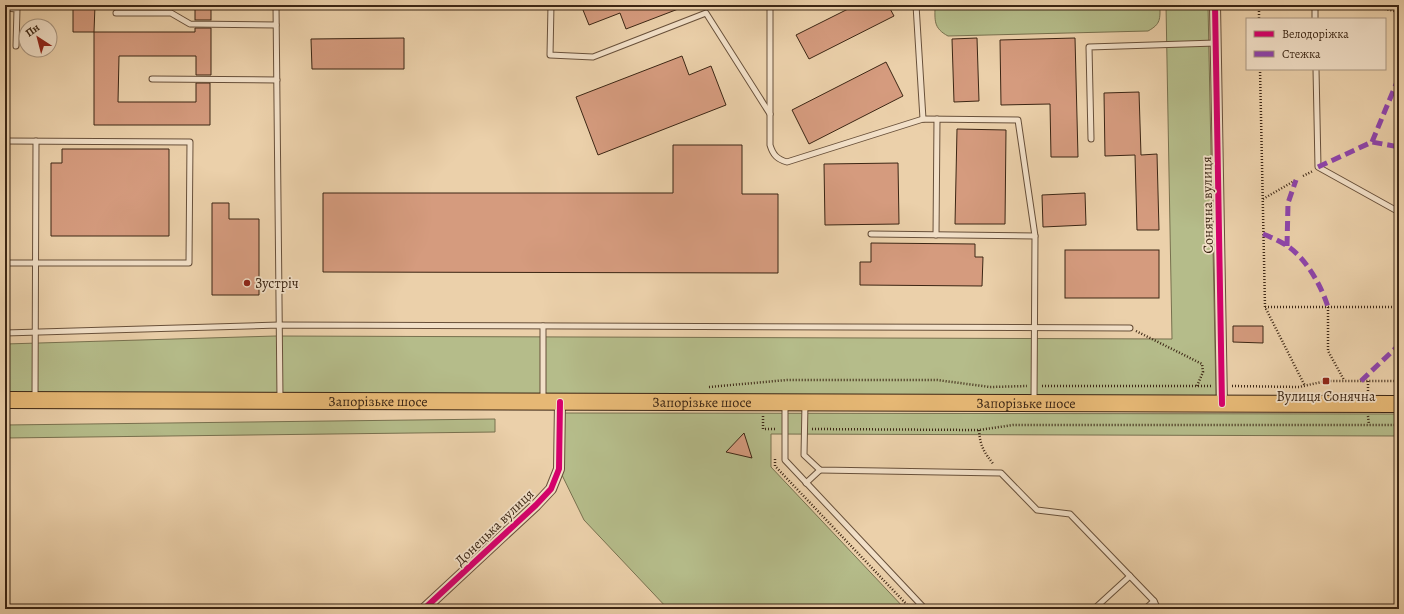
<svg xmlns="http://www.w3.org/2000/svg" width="1404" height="614" viewBox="0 0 1404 614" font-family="Alegreya,serif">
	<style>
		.green { fill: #b5bc8a; stroke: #78714f }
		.building { fill: #d59b7e; stroke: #3c2614 }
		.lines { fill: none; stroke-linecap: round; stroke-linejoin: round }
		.lane-casing { stroke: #68503a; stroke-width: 7 }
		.street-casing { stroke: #68503a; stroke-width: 12 }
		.primary-casing { stroke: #3c2614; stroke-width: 18 }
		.path { stroke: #3c2614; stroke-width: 2.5; stroke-dasharray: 1 2; stroke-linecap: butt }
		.lane { stroke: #f2e0c8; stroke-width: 5 }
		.street { stroke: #f2e0c8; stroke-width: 10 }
		.primary { stroke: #e6b875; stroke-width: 16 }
		.quiet { stroke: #8e44ad; stroke-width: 5; stroke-dasharray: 10 5; stroke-linecap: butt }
		.cycleway-casing { stroke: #f2e0c8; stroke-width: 8 }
		.cycleway { stroke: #d6006c; stroke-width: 6 }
		.poi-dot { fill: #8f2418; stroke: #f2e0c8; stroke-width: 1.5 }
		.labels { text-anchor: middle; stroke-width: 3.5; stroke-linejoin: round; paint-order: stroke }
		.street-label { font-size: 14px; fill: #3c2614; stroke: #f2e0c8 }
		.poi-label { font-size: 14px; fill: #3c2614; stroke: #f2e0c8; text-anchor: start }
	</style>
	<rect width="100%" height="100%" fill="#ebd0aa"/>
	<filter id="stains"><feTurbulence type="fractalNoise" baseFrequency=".005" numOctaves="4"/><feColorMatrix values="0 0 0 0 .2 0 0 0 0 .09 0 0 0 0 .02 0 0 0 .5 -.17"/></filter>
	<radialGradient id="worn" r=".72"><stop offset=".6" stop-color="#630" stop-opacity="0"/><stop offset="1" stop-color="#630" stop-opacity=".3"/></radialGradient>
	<!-- green -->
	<g class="green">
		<path d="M935,5H1160C1160,19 1161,24 1148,31L948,36C933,28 935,20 935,5Z"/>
		<polygon points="1166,5 1208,5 1216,396 5,393 5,344 276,336 1172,339"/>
		<polygon points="560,413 1399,414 1399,436 771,434 771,467 905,609 668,609 584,520 559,469"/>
		<polygon points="495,419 495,432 5,438 5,425"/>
	</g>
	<!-- building -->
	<g class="building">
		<polygon points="73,5 95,5 94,32 73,32"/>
		<rect x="195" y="5" width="16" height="15"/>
		<polygon points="581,5 685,5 686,6 626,29 620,13 589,25"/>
		<polygon points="856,5 888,5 894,16 809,59 796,35"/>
		<polygon points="195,28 211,28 211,75 196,75 196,56 119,56 118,102 196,102 196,83 210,83 210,125 94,125 94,32 195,32"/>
		<polygon points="404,38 404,69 312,69 311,39"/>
		<polygon points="977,38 979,101 954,102 952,39"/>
		<polygon points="1075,38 1078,157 1051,157 1050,104 1001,105 1000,40"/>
		<polygon points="682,56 689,75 711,66 726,105 598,155 576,97"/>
		<polygon points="886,62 903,96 809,144 792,110"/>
		<polygon points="1139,92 1141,155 1157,154 1159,230 1137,230 1135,155 1105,156 1104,93"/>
		<polygon points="957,129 1006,130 1005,224 955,224"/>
		<polygon points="673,145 742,145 742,194 778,194 778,273 323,272 323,193 673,193"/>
		<polygon points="62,149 169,149 169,236 51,236 51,163 62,163"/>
		<polygon points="898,163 899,224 825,225 824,164"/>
		<polygon points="1085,193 1086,225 1043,227 1042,195"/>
		<polygon points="212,203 229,203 229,219 259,219 259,295 212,295"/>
		<polygon points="871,243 975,244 975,257 983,257 982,286 860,285 860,262 871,262"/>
		<rect x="1065" y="250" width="94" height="48"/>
		<polygon points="1233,326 1263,326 1263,343 1233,342"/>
		<polygon points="744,433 752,458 726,452"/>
	</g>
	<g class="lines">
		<!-- lane casing -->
		<g class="lane-casing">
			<g id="lane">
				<polyline points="276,5 280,398"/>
				<polyline points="551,5 550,55 593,57 706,13 770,114"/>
				<path d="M770,5V145C773,155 777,159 787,162L923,119L1018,120L1035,236L1034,402"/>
				<polyline points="916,5 923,119"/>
				<polyline points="1315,5 1315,19"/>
				<polyline points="5,8 17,9 16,46"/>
				<polyline points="116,13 171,13 190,24 276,25"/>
				<polyline points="1316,69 1318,167 1399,212"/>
				<polyline points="152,79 277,80"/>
				<polyline points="1091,139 1089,47 1216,43"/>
				<polyline points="5,141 190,142 189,263 5,263"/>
				<polyline points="871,234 1035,236"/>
				<polyline points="936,235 937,119"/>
				<polyline points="5,333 279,325 1130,328"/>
				<polyline points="35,398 36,141"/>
				<polyline points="543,399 543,326"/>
				<polyline points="785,404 785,460 925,609"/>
				<polyline points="805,404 804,455 820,470 1001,473 1037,510 1070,514 1154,601 1158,609"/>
				<polyline points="806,483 820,470"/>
				<polyline points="1094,609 1130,576"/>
				<polyline points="1145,609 1154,601"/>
			</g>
		</g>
		<!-- street casing -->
		<g class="street-casing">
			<g id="street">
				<polyline points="1215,5 1222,404"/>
				<polyline points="424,609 536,505 551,489 559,469 560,402"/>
			</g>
		</g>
		<!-- primary casing -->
		<g class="primary-casing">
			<g id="primary">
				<path id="s1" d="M5,400L1399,404"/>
			</g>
		</g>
		<!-- path -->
		<g class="path">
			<polyline points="1259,5 1259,19"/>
			<polyline points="1367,5 1399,12"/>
			<polyline points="1260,69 1265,307 1305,386"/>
			<polyline points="1303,176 1313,171"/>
			<polyline points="1263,199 1296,180"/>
			<polyline points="1265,307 1399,307"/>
			<polyline points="1328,307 1328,351 1344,380"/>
			<polyline points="1136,331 1202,364 1203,372 1197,386"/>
			<polyline points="1368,381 1368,391"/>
			<polyline points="1042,386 1211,386"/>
			<polyline points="1232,386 1299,387 1326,381 1399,381"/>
			<polyline points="709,387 787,380 937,380 990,387 1027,386"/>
			<polyline points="763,416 763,429 777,429"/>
			<polyline points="1368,416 1369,425"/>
			<polyline points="812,429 979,430 1013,425 1399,425"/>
			<path d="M979,430C980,446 984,452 994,465"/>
			<polyline points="775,459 775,466 911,609"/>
		</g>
		<!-- lane -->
		<use href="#lane" class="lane"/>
		<!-- street -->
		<use href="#street" class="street"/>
		<!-- primary -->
		<use href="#primary" class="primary"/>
		<!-- quiet -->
		<g class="quiet">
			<polyline points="1372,142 1399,77"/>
			<polyline points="1318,167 1372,142 1399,147"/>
			<path d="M1263,234C1271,237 1279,241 1286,245C1306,258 1321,285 1328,307"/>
			<polyline points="1287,246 1288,203 1296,180"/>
			<polyline points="1361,381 1399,345"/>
		</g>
		<!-- cycleway casing -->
		<g class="cycleway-casing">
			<g id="cycleway">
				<polyline points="1215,5 1222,404"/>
				<polyline points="424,609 536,505 551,489 559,469 560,402"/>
			</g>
		</g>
		<!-- cycleway -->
		<use href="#cycleway" class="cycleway"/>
	</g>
	<!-- markers -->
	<g class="poi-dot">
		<circle cx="247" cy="283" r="4"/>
		<rect x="1322" y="377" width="8" height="8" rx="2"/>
	</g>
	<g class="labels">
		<!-- street labels -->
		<g class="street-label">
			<text transform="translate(1207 205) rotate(-91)" y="5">Сонячна вулиця</text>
			<text dy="5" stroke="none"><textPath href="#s1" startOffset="373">Запорізьке шосе</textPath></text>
			<text dy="5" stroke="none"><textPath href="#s1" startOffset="697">Запорізьке шосе</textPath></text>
			<text dy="5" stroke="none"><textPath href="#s1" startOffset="1021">Запорізьке шосе</textPath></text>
			<text transform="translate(494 527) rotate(-44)" y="5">Донецька вулиця</text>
		</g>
		<!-- poi labels -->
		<g class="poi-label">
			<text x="255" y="288">Зустріч</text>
			<text x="1326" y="401" text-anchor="middle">Вулиця Сонячна</text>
		</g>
	</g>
	<!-- margin -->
	<rect width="1404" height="614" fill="none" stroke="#ebd0aa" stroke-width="20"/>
	<rect x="6" y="6" width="1392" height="602" fill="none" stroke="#3c2614" stroke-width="2"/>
	<rect x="10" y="10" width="1384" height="594" fill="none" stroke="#3c2614"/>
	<!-- legend -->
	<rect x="1246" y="18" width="140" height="52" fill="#f2e0c8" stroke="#a99680"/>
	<rect x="1254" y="31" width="20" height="6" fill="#d6006c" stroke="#a99680"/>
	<text x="1282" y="38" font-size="12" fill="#3c2614">Велодоріжка</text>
	<rect x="1254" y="51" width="20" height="6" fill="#8e44ad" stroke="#a99680"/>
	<text x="1282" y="58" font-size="12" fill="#3c2614">Стежка</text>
	<!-- north arrow -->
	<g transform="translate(38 38) rotate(324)"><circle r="19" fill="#f2e0c8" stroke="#a99680"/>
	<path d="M0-3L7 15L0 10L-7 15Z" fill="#8f2418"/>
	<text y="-6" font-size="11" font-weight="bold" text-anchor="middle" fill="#3c2614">Пн</text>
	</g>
	<rect width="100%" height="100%" filter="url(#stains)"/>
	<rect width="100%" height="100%" fill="url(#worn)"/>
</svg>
